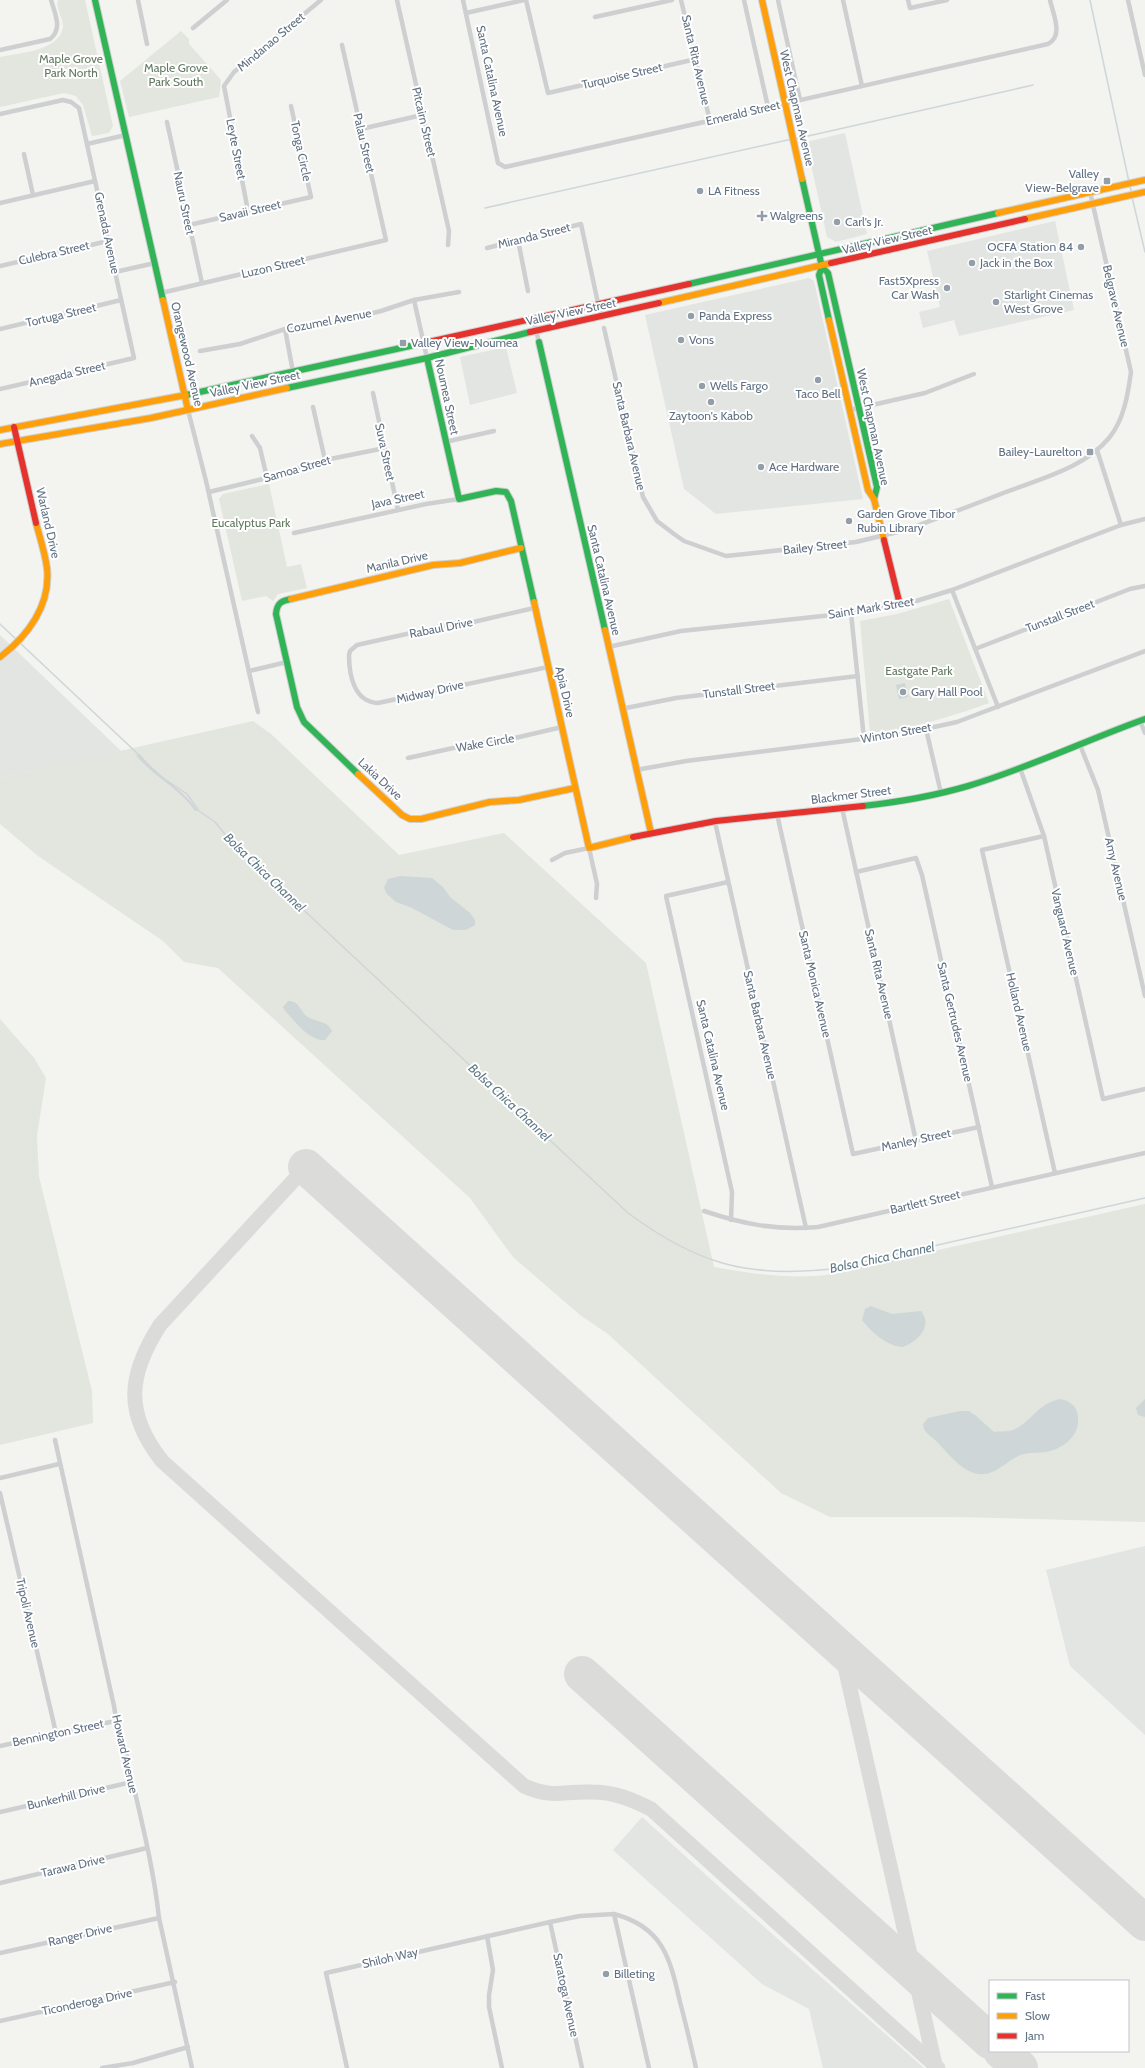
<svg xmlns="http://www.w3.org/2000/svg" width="1145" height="2068" viewBox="0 0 1145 2068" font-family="Cabin,sans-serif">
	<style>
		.built { fill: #e3e5e3 }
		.green { fill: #e2e6de }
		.water { fill: #ced6d8 }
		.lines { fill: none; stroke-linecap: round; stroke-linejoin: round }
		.stream { stroke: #ced6d8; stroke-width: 1.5 }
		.taxiway { stroke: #dbdcda; stroke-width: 15 }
		.runway { stroke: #dbdcda; stroke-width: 36 }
		.fast-casing { stroke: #ced0d0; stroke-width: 8 }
		.slow-casing { stroke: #ced0d0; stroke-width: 8 }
		.jam-casing { stroke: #ced0d0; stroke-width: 8 }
		.street { stroke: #cecfd0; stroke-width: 4.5 }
		.fast { stroke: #30b455; stroke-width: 6 }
		.slow { stroke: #ff9f0a; stroke-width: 6 }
		.jam { stroke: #e5322d; stroke-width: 6 }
		.poi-dot { fill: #949ea9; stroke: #fff; stroke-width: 1.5 }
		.labels { text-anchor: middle; stroke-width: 4; stroke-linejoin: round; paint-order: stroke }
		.street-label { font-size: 12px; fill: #617183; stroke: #fff }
		.park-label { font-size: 12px; fill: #637a60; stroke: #fff }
		.poi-label { font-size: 12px; fill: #617183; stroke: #fff; text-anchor: start }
		.water-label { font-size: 13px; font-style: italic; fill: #617a88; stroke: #fff }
	</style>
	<rect width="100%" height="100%" fill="#f3f3f0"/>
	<!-- built -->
	<g class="built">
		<polygon points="845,133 867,234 836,242 827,237 806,142"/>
		<polygon points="1055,221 1074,310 959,336 954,320 923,328 919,312 940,307 927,251"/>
		<polygon points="809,278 814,281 863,499 716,514 684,489 645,315"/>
		<polygon points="506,347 517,393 470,405 460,357"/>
		<polygon points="0,635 121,751 0,778"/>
		<polygon points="1145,1546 1145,1735 1070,1666 1046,1570"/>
		<polygon points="642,1817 737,1903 924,2068 823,2068 809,2009 762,1984 613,1850"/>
	</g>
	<!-- green -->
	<g class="green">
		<path d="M58,0H85L113,126L109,133L92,136L83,105L76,96L64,93L0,107V57C19,53 60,51 63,27C64,18 55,9 58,0Z"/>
		<polygon points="181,31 189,39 189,44 221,80 219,97 129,117 120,81"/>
		<polygon points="269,484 287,567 301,564 307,588 278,594 273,601 266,596 242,601 219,499 223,494"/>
		<path d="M949,599L989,703C947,718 915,728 870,733L860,621L897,614Z"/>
		<path d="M253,721L271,734L399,855L504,833L646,963L714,1267C753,1274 786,1279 826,1275L1145,1204V1522L957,1517H830L781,1493L608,1334L580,1315L513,1257L470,1198L218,968L184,962L163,941L38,856L0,824V778Z"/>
		<polygon points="0,1019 34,1058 46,1078 37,1136 39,1177 92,1391 93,1423 0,1445"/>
	</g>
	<!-- water -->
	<g class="water">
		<polygon points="905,683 908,697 899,699 896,685"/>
		<path d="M140,754C157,776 182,788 198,811H195C180,788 153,777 136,755Z"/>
		<polygon points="400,876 432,878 443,887 450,897 470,913 475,920 475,925 466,930 453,930 412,908 396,902 387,894 384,888 388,879"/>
		<path d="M288,1001C300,1001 300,1012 308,1017C316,1022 328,1021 332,1031L325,1040C309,1041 296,1022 285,1011L283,1007Z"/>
		<path d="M871,1306L892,1314L921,1311C934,1327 916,1342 903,1347C888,1347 870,1331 862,1320L865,1309Z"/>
		<path d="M1061,1399C1071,1402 1077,1406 1078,1417C1080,1436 1063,1449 1046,1452C1039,1453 1031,1452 1024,1454C1012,1457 1004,1467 992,1472C969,1482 951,1456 937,1442C933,1437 927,1435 924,1429L923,1424L928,1418L960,1411H969L975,1415L994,1432C1000,1431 1007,1432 1013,1430C1032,1422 1037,1403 1061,1399Z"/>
		<polygon points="1145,1399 1145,1417 1138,1415 1136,1408"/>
	</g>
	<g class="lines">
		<!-- stream -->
		<g class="stream">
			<polyline points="1090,0 1129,182"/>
			<polyline points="795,139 1033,85"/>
			<polyline points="1130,186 1132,194"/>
			<polyline points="1132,197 1145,252"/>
			<polyline points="485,208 792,139"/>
			<polyline points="0,624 18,641"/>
			<polyline points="20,643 138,754"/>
			<path d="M154,772L187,794L199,811L215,822L236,848L262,865L294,901L628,1213C697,1264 747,1278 832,1269L1145,1198"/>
		</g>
		<!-- taxiway -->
		<g class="taxiway">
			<path d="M306,1167L160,1325C128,1375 124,1413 162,1461L524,1786C554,1799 562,1791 591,1792C614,1792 631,1799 651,1809L938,2068"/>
			<polyline points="841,1649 935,2065"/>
		</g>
		<!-- runway -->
		<g class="runway">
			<polyline points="306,1167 1145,1923"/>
			<polyline points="582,1674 990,2041"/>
			<polyline points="1001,2051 1020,2068"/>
		</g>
		<!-- fast casing -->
		<g class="fast-casing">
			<g id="fast">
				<polyline points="95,0 163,300"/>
				<polyline points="802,179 822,267"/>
				<polyline points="689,284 998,213"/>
				<polyline points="829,320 819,275 822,267 828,273 877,487 874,499"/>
				<polyline points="539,342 605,630"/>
				<polyline points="427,358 459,499 496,491 506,492 511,501 534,602"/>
				<polyline points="287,388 427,358 530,332"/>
				<polyline points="186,395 433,341"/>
				<path d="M291,599C281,601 277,603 276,614L297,707L304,722L358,774"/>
				<path d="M863,806C899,802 934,796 968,786C1029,768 1086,740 1145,719"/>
			</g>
		</g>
		<!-- slow casing -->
		<g class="slow-casing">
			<g id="slow">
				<polyline points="762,0 802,179"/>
				<polyline points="998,213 1145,180"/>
				<polyline points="1025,219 1145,192"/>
				<polyline points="163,300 188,410"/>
				<polyline points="659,303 831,263"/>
				<polyline points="829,320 868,490 874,499 884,540"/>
				<polyline points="0,430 186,395"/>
				<polyline points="0,444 151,418 287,388"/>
				<polyline points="291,599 433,565 460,563 521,548"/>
				<polyline points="534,602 589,848 633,837"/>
				<polyline points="605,630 651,833"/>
				<path d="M0,657C28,636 51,605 47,568C45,553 40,538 36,523"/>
				<polyline points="358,774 402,815 410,819 421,819 490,802 519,800 575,788"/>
			</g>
		</g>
		<!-- jam casing -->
		<g class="jam-casing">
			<g id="jam">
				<polyline points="831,263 1025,219"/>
				<polyline points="530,332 659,303"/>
				<polyline points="433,341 689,284"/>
				<polyline points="14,427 36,523"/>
				<polyline points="884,540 900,605"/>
				<polyline points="633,837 716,821 863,806"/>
			</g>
		</g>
		<!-- street -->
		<g class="street">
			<polyline points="138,0 147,44"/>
			<polyline points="397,0 449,231 448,245"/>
			<path d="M463,0L498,163L505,167L1048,44C1064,36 1053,14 1050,0"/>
			<polyline points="526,0 548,93 696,59"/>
			<polyline points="681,0 710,121"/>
			<polyline points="744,0 768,107"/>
			<polyline points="778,0 800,100"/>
			<polyline points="843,0 862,86"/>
			<polyline points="908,0 910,8 947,0"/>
			<polyline points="1128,0 1145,75"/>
			<polyline points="466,13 524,0"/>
			<polyline points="595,17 672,0"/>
			<polyline points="193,28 227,0"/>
			<path d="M0,50L50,39C63,29 55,14 51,0"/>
			<polyline points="0,114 63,100 71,102 79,108 134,358 0,389"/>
			<polyline points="167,122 202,283"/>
			<polyline points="361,129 422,115"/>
			<polyline points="87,144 126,135"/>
			<polyline points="24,154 33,195"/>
			<polyline points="0,203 95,181"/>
			<polyline points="248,211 224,86 234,72 321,0"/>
			<polyline points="189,225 311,197 291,106"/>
			<polyline points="518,240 528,291"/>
			<polyline points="487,248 581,224 601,317"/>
			<polyline points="0,266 108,241"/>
			<polyline points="115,272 155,263"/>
			<polyline points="161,293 386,240 342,45"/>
			<polyline points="414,300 427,358"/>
			<polyline points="533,319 539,342"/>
			<path d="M604,328L643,497L657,521L674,534L684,541L726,556L856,542L906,530C940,517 973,505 1006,492C1042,478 1084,468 1109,438C1124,420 1128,394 1131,372L1090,192"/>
			<polyline points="0,329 121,300"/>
			<polyline points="285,329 293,372"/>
			<polyline points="200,351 240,344 285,329 330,324 381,311 414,300 459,292"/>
			<polyline points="373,393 398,510"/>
			<polyline points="313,407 325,460"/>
			<polyline points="188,410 206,481 258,712"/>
			<polyline points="850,410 925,393 974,374"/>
			<polyline points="252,436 260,448 267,478"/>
			<polyline points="445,442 494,431"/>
			<polyline points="1097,450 1121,525"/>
			<polyline points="209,492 267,478 325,460 385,448"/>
			<polyline points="294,533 426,504 459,499"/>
			<polyline points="952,590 998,707"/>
			<path d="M534,608L469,623H456L357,645L350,651L349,655C349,675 354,702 378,703L548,667"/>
			<polyline points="851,613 864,739"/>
			<polyline points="608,647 681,631 851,613 913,602 952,590 1121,525 1145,519"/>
			<polyline points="975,649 1130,589 1145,586"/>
			<polyline points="249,671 287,662"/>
			<polyline points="621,709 676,698 858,676"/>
			<polyline points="1140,721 1145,733"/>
			<polyline points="926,729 941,793"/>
			<polyline points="1080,745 1098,790 1145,996"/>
			<polyline points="408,758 476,743 502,741 562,727"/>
			<polyline points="1020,768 1044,836 1103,1099 1145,1089"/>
			<polyline points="636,770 686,761 902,734 957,722 1145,651"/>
			<polyline points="842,808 916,1141"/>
			<polyline points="777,814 853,1154 979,1127"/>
			<polyline points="715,822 806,1228"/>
			<polyline points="1044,836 982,850 1055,1173"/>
			<polyline points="552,860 565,853 589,848 597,884 596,898"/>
			<polyline points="856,872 916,858 922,875 992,1187"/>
			<polyline points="728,882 666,896 732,1192 731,1220"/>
			<path d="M704,1211C743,1224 777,1231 818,1227L1145,1153"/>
			<path d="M55,1440L114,1706C116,1723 122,1737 126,1753C138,1808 153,1862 159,1918L192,2068"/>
			<polyline points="0,1478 59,1464"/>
			<polyline points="0,1493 56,1733"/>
			<polyline points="0,1746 115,1721"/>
			<polyline points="0,1812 132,1782"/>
			<polyline points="0,1883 147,1848"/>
			<path d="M614,1914C663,1927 670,1958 680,2002C686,2024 691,2046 696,2068"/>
			<polyline points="550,1922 582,2068"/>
			<polyline points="487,1936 493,1970 489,1995 489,2007 502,2068"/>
			<polyline points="0,1953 159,1918"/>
			<polyline points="0,2021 175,1982"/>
			<polyline points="102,2068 133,2063 188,2047"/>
			<polyline points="347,2068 326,1973 550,1922 580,1916 614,1914 649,2068"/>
		</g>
		<!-- fast -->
		<use href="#fast" class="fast"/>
		<!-- slow -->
		<use href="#slow" class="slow"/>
		<!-- jam -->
		<use href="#jam" class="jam"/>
	</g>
	<!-- markers -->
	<g class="poi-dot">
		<rect x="1103" y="177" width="8" height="8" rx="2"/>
		<circle cx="700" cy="191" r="4"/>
		<path d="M760 210h4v4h4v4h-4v4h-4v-4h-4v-4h4z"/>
		<circle cx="837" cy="222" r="4"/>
		<circle cx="1081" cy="247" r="4"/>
		<circle cx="972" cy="263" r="4"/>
		<circle cx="947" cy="288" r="4"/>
		<circle cx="996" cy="302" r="4"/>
		<circle cx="691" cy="316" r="4"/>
		<circle cx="681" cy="340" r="4"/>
		<rect x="399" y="339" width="8" height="8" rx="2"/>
		<circle cx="818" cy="380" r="4"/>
		<circle cx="702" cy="386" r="4"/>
		<circle cx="711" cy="402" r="4"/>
		<rect x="1086" y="448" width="8" height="8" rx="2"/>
		<circle cx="761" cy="467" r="4"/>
		<circle cx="849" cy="521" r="4"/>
		<circle cx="903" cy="692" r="4"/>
		<circle cx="606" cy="1974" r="4"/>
	</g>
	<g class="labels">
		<!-- street labels -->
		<g class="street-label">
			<text transform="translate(271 42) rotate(-40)" y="4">Mindanao Street</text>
			<text transform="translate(696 60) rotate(77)" y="4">Santa Rita Avenue</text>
			<text transform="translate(622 76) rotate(-13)" y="4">Turquoise Street</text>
			<text transform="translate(492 81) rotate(78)" y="4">Santa Catalina Avenue</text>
			<text transform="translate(797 108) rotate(77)" y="4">West Chapman Avenue</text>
			<text transform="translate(743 113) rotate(-13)" y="4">Emerald Street</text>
			<text transform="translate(424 122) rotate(77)" y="4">Pitcairn Street</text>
			<text transform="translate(364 143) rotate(77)" y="4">Palau Street</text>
			<text transform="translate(236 149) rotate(79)" y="4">Leyte Street</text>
			<text transform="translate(301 151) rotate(78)" y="4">Tonga Circle</text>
			<text transform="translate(184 203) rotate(78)" y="4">Nauru Street</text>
			<text transform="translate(250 211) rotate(-13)" y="4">Savaii Street</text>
			<text transform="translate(107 233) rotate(78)" y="4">Grenada Avenue</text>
			<text transform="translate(534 236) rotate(-14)" y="4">Miranda Street</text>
			<text transform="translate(887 240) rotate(-13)" y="4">Valley View Street</text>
			<text transform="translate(54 253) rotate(-13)" y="4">Culebra Street</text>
			<text transform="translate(273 267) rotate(-13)" y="4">Luzon Street</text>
			<text transform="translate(1116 306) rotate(77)" y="4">Belgrave Avenue</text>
			<text transform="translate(571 312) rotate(-12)" y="4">Valley View Street</text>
			<text transform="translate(61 315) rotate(-13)" y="4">Tortuga Street</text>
			<text transform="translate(329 321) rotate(-11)" y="4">Cozumel Avenue</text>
			<text transform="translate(187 354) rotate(77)" y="4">Orangewood Avenue</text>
			<text transform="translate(67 374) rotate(-13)" y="4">Anegada Street</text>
			<text transform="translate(255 384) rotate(-12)" y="4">Valley View Street</text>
			<text transform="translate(447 397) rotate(78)" y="4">Noumea Street</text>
			<text transform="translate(873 427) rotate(78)" y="4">West Chapman Avenue</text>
			<text transform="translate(629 436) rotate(77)" y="4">Santa Barbara Avenue</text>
			<text transform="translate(385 452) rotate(78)" y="4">Suva Street</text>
			<text transform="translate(297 469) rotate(-16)" y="4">Samoa Street</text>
			<text transform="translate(398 499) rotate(-12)" y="4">Java Street</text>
			<text transform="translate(48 523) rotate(77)" y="4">Warland Drive</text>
			<text transform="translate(815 547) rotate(-6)" y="4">Bailey Street</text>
			<text transform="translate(397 562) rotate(-13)" y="4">Manila Drive</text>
			<text transform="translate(604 580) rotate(77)" y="4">Santa Catalina Avenue</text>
			<text transform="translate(871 608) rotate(-9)" y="4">Saint Mark Street</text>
			<text transform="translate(1060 616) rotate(-21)" y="4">Tunstall Street</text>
			<text transform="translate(441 628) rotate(-11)" y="4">Rabaul Drive</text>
			<text transform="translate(739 690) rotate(-7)" y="4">Tunstall Street</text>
			<text transform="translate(430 692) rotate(-13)" y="4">Midway Drive</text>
			<text transform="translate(565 692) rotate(77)" y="4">Apia Drive</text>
			<text transform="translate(896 733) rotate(-10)" y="4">Winton Street</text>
			<text transform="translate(485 743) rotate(-10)" y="4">Wake Circle</text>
			<text transform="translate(380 779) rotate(43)" y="4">Lakia Drive</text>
			<text transform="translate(851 795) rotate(-7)" y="4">Blackmer Street</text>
			<text transform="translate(1116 869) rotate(77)" y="4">Amy Avenue</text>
			<text transform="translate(1065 932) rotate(77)" y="4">Vanguard Avenue</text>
			<text transform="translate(879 974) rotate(77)" y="4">Santa Rita Avenue</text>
			<text transform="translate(815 984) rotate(77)" y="4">Santa Monica Avenue</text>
			<text transform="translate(1019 1012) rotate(77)" y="4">Holland Avenue</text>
			<text transform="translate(955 1022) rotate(77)" y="4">Santa Gertrudes Avenue</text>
			<text transform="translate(760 1025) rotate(77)" y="4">Santa Barbara Avenue</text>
			<text transform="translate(713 1055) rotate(77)" y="4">Santa Catalina Avenue</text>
			<text transform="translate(916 1140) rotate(-12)" y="4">Manley Street</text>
			<text transform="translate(925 1202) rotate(-13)" y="4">Bartlett Street</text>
			<text transform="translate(28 1613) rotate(77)" y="4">Tripoli Avenue</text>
			<text transform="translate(58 1733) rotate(-12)" y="4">Bennington Street</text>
			<text transform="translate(125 1754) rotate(77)" y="4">Howard Avenue</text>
			<text transform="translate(66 1797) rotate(-13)" y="4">Bunkerhill Drive</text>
			<text transform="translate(73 1866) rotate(-13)" y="4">Tarawa Drive</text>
			<text transform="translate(80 1935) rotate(-13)" y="4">Ranger Drive</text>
			<text transform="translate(390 1958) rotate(-13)" y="4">Shiloh Way</text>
			<text transform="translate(566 1995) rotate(78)" y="4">Saratoga Avenue</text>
			<text transform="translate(87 2002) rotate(-12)" y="4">Ticonderoga Drive</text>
		</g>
		<!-- park labels -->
		<g class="park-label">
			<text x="71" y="63">Maple Grove<tspan x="71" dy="14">Park North</tspan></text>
			<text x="176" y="72">Maple Grove<tspan x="176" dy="14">Park South</tspan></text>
			<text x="251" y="527">Eucalyptus Park</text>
			<text x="919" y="675">Eastgate Park</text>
		</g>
		<!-- poi labels -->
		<g class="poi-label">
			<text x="1099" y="178" text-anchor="end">Valley<tspan x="1099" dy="14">View-Belgrave</tspan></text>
			<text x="708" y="195">LA Fitness</text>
			<text x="770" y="220">Walgreens</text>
			<text x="845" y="226">Carl's Jr.</text>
			<text x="1073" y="251" text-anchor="end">OCFA Station 84</text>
			<text x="980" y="267">Jack in the Box</text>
			<text x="939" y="285" text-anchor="end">Fast5Xpress<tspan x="939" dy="14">Car Wash</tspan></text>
			<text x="1004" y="299">Starlight Cinemas<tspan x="1004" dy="14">West Grove</tspan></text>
			<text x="699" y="320">Panda Express</text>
			<text x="689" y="344">Vons</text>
			<text x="411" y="347">Valley View-Noumea</text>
			<text x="710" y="390">Wells Fargo</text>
			<text x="818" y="398" text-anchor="middle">Taco Bell</text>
			<text x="711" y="420" text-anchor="middle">Zaytoon's Kabob</text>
			<text x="1082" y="456" text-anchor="end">Bailey-Laurelton</text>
			<text x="769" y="471">Ace Hardware</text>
			<text x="857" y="518">Garden Grove Tibor<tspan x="857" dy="14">Rubin Library</tspan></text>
			<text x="911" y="696">Gary Hall Pool</text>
			<text x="614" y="1978">Billeting</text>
		</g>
		<!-- water labels -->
		<g class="water-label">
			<text transform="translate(265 872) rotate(44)" y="5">Bolsa Chica Channel</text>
			<text transform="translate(510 1102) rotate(43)" y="5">Bolsa Chica Channel</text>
			<text transform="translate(882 1257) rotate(-12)" y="5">Bolsa Chica Channel</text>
		</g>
	</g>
	<!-- legend -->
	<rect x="989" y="1980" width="140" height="72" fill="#ffffff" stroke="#c0c6cd"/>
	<rect x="997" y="1993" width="20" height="6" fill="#30b455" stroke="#c0c6cd"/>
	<text x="1025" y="2000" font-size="12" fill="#617183">Fast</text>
	<rect x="997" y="2013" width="20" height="6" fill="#ff9f0a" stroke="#c0c6cd"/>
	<text x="1025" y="2020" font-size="12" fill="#617183">Slow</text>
	<rect x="997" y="2033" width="20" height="6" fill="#e5322d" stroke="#c0c6cd"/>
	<text x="1025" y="2040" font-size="12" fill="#617183">Jam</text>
</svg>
